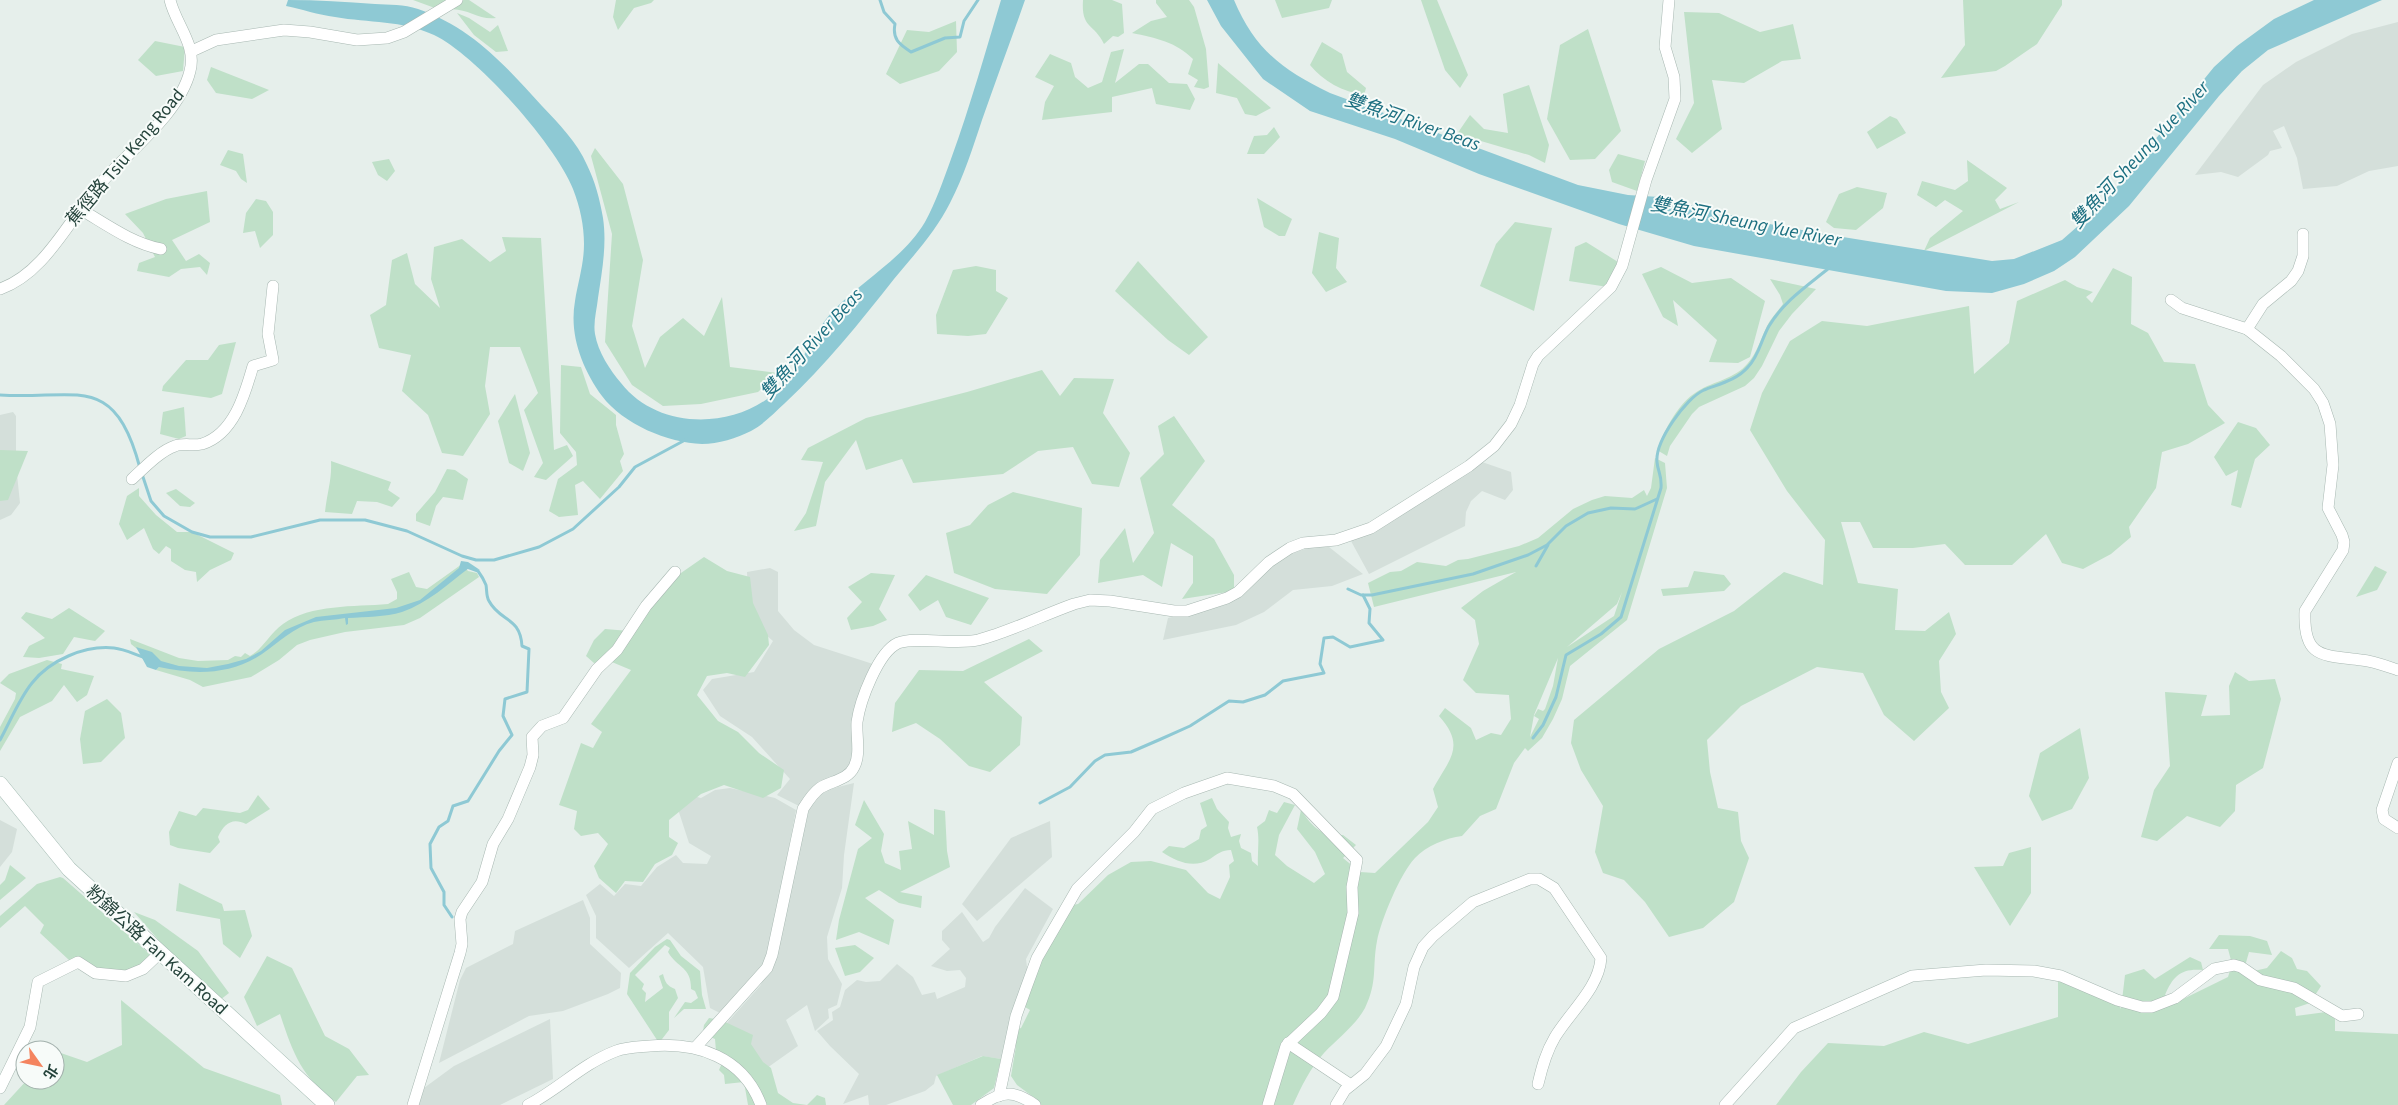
<svg xmlns="http://www.w3.org/2000/svg" width="2398" height="1105" viewBox="0 0 2398 1105" font-family="'Source Sans 3','Noto Sans TC',sans-serif">
	<style>
		.built { fill: #d4dfda }
		.green { fill: #bfe0c8; fill-rule: evenodd }
		.water { fill: #8ec9d4 }
		.lines { fill: none; stroke-linecap: round; stroke-linejoin: round }
		.stream { stroke: #8ec9d4; stroke-width: 3 }
		.street-casing { stroke: #a8b8b2; stroke-width: 12 }
		.secondary-casing { stroke: #a4bbb3; stroke-width: 16 }
		.street { stroke: #fff; stroke-width: 11 }
		.secondary { stroke: #fff; stroke-width: 15 }
		.labels { text-anchor: middle; stroke-width: 4; stroke-linejoin: round; paint-order: stroke }
		.street-label { font-size: 18px; fill: #24423a; stroke: #f7fbf9 }
		.water-label { font-size: 19px; font-style: italic; fill: #1c6f80; stroke: #f7fbf9 }
	</style>
	<rect width="100%" height="100%" fill="#e6efeb"/>
	<!-- built -->
	<g class="built">
		<polygon points="2398,22 2398,166 2369,171 2337,186 2303,189 2297,158 2284,126 2273,131 2282,148 2270,151 2268,155 2238,177 2221,172 2195,175 2263,85 2296,62 2352,34"/>
		<polygon points="13,412 16,416 16,465 20,503 11,515 0,520 0,415"/>
		<polygon points="1482,462 1511,472 1513,490 1505,500 1482,491 1471,501 1466,512 1465,526 1369,574 1351,541"/>
		<polygon points="1315,546 1329,547 1363,574 1332,586 1293,590 1264,612 1236,625 1163,640 1168,618 1225,605 1266,570 1292,553"/>
		<polygon points="770,568 778,572 778,611 794,630 814,645 873,664 852,735 852,765 799,806 777,795 790,779 752,737 720,716 703,690 712,679 754,672 773,641 749,620 747,572"/>
		<polygon points="854,783 844,855 842,888 827,937 828,959 842,984 837,1005 828,1009 829,1018 815,1031 807,1005 786,1020 798,1046 767,1068 725,1025 760,986 776,957 810,804 826,790"/>
		<polygon points="730,788 775,798 796,810 768,957 754,982 720,1013 710,1008 703,967 668,933 629,968 596,938 596,916 586,895 600,884 614,896 625,884 641,886 657,867 676,855 683,863 707,864 711,856 689,843 675,800 682,793 701,798 715,790"/>
		<polygon points="0,820 17,829 12,852 0,867"/>
		<polygon points="1050,821 1052,857 977,921 962,904 1011,838"/>
		<polygon points="1025,888 1053,909 1026,959 1028,975 1013,1014 1001,1059 982,1056 936,1076 934,1084 925,1091 886,1105 869,1105 868,1095 843,1104 859,1074 830,1046 817,1031 833,1020 832,1012 840,1007 845,990 857,980 866,982 880,981 897,964 913,977 922,995 935,992 937,999 965,987 966,978 960,970 947,971 931,966 950,949 942,940 942,931 962,912 983,942 989,938 995,927"/>
		<polygon points="583,900 590,918 590,944 621,973 620,988 608,994 563,1011 529,1016 439,1063 460,980 466,968 513,944 515,931"/>
		<polygon points="550,1019 553,1079 500,1105 418,1105 424,1088 454,1066"/>
	</g>
	<!-- green -->
	<g class="green">
		<path d="M413,0H469L496,18C477,21 463,4 443,11Z"/>
		<polygon points="616,0 654,0 651,3 634,8 618,30 613,17"/>
		<path d="M1083,0H1112L1122,4L1124,33L1118,37L1113,36L1104,44C1094,23 1081,29 1083,0Z"/>
		<path d="M1156,0H1189L1194,7L1206,49L1209,87L1204,89L1194,87L1198,80L1188,74L1193,59C1176,42 1156,38 1132,33L1151,21L1167,17L1156,3Z"/>
		<polygon points="1275,0 1332,0 1329,8 1282,18"/>
		<polygon points="1421,0 1437,0 1468,75 1460,88 1445,70"/>
		<polygon points="1963,0 2062,0 2062,5 2037,44 2005,66 1996,71 1941,78 1965,45"/>
		<polygon points="1684,12 1719,13 1760,32 1793,24 1801,59 1782,61 1744,83 1712,80 1722,129 1692,153 1676,139 1694,103"/>
		<polygon points="457,13 469,18 490,32 498,25 508,51 496,52 474,35"/>
		<polygon points="956,21 957,52 939,71 900,84 886,74 907,30 929,32"/>
		<polygon points="1588,29 1621,131 1595,159 1570,160 1547,119 1560,45"/>
		<polygon points="155,41 185,47 183,71 156,76 138,60"/>
		<path d="M1322,42L1342,54L1347,72L1366,88L1364,95C1343,92 1323,81 1310,65Z"/>
		<polygon points="1124,49 1115,83 1139,64 1148,64 1169,83 1187,84 1195,99 1190,110 1156,104 1152,88 1112,97 1112,112 1042,120 1045,102 1054,86 1035,77 1050,54 1071,63 1075,77 1088,88 1102,82 1111,52"/>
		<polygon points="1218,63 1271,108 1256,116 1245,114 1237,98 1216,93"/>
		<polygon points="211,67 269,90 252,99 216,93 207,80"/>
		<polygon points="1529,85 1549,145 1545,163 1529,155 1457,134 1470,115 1484,129 1508,133 1503,94"/>
		<polygon points="1890,116 1897,119 1906,133 1877,149 1867,132"/>
		<polygon points="1274,127 1280,137 1264,154 1247,154 1254,136 1267,135"/>
		<polygon points="595,148 623,184 643,260 632,326 645,368 660,337 683,318 704,336 722,297 730,367 778,373 758,392 701,404 663,406 632,385 605,342 612,234 591,156"/>
		<polygon points="228,150 243,154 247,183 241,179 236,171 220,165"/>
		<polygon points="1618,154 1645,161 1637,191 1612,182 1609,170"/>
		<polygon points="389,159 395,171 387,181 378,175 372,162"/>
		<polygon points="1967,160 2007,188 1995,200 2000,209 2019,202 1924,251 1930,238 1963,211 1945,200 1936,207 1917,195 1922,181 1955,190 1968,181"/>
		<polygon points="1857,187 1887,193 1883,208 1856,230 1834,228 1826,222 1839,194"/>
		<polygon points="207,191 210,222 172,240 186,261 199,254 210,263 207,275 200,267 181,269 169,277 137,271 139,263 155,257 143,233 125,214 166,199"/>
		<polygon points="1257,198 1292,219 1285,236 1279,236 1264,227"/>
		<polygon points="256,199 266,201 273,212 273,235 260,248 255,231 243,233 246,213"/>
		<polygon points="1515,222 1552,228 1534,311 1480,286 1496,244"/>
		<polygon points="1319,232 1339,238 1336,268 1347,282 1326,292 1312,273"/>
		<polygon points="502,237 541,238 554,450 567,445 573,456 546,480 534,477 543,463 524,410 538,393 520,347 490,347 485,386 490,414 463,456 442,453 428,415 402,391 411,355 379,348 370,315 386,305 392,260 407,253 415,284 440,308 431,279 434,247 462,239 490,262 506,251"/>
		<polygon points="1586,242 1618,262 1608,287 1569,281 1575,247"/>
		<polygon points="1138,261 1208,337 1189,355 1168,340 1115,291"/>
		<polygon points="976,266 996,270 996,291 1008,298 986,334 968,336 937,334 936,315 953,270"/>
		<polygon points="1661,267 1692,283 1731,278 1765,301 1750,357 1738,363 1709,362 1717,340 1673,300 1678,326 1663,317 1642,274"/>
		<polygon points="2113,268 2132,277 2131,324 2148,333 2164,362 2195,364 2208,405 2225,423 2188,444 2162,452 2156,488 2129,527 2131,537 2111,554 2083,569 2062,563 2046,534 2012,565 1965,565 1945,544 1913,548 1873,548 1860,522 1841,522 1858,583 1898,589 1895,630 1925,631 1949,612 1956,634 1939,661 1941,692 1949,708 1914,741 1884,715 1863,673 1817,667 1741,706 1707,740 1710,772 1718,808 1738,812 1741,841 1749,858 1734,902 1703,928 1669,937 1645,902 1624,880 1603,873 1595,852 1603,806 1581,770 1571,743 1574,720 1659,649 1734,611 1784,572 1823,585 1825,540 1787,491 1750,430 1762,393 1790,341 1822,321 1867,326 1969,306 1974,374 2009,343 2017,301 2065,280 2077,287 2093,292 2086,297 2092,303"/>
		<path d="M1770,279L1816,289L1792,314L1779,331L1762,366L1754,378L1745,386L1699,407L1692,414L1670,446L1667,456L1657,450C1665,429 1678,403 1698,391C1714,381 1735,379 1748,363C1757,353 1761,338 1767,326C1771,318 1778,311 1783,304L1780,295Z"/>
		<polygon points="236,342 222,394 211,398 162,391 163,386 186,360 208,360 219,345"/>
		<polygon points="561,365 581,367 590,394 616,415 616,425 624,454 620,461 623,471 600,499 583,481 575,485 578,515 559,517 549,511 558,479 577,465 576,452 560,433"/>
		<polygon points="1042,370 1060,396 1074,378 1114,379 1103,413 1130,453 1119,487 1092,484 1073,447 1038,451 1003,474 913,483 902,459 866,470 856,440 825,482 816,526 794,531 806,513 823,462 801,460 808,448 866,418 967,392"/>
		<polygon points="515,394 530,453 523,471 509,463 498,421"/>
		<polygon points="184,407 186,436 179,439 160,434 163,412"/>
		<polygon points="1174,416 1205,461 1172,505 1214,539 1234,575 1234,591 1182,599 1193,583 1193,556 1171,543 1162,587 1143,575 1098,583 1100,560 1125,528 1133,563 1154,533 1140,478 1164,454 1158,426"/>
		<polygon points="2238,422 2256,428 2270,445 2255,459 2241,508 2231,505 2238,470 2226,476 2214,457"/>
		<polygon points="0,450 28,451 8,500 0,501"/>
		<path d="M1655,458L1665,463L1667,488L1627,620L1570,666L1562,699L1553,719L1542,738L1528,751L1525,748L1514,763L1496,809L1480,816L1462,836C1446,838 1426,846 1415,858C1400,874 1381,920 1377,941C1372,967 1378,981 1365,1008C1356,1025 1337,1039 1324,1053C1311,1067 1301,1087 1293,1105H1029L1036,1099L1017,1085L1011,1076L1016,1046L1011,1045L1010,1032L1021,1028L1030,1010L1025,1007L1043,951L1067,906L1078,904L1108,875L1131,862L1151,861L1186,870L1208,893L1220,899L1230,877L1229,865L1234,861L1231,850C1222,850 1217,854 1210,859C1193,869 1178,862 1162,852L1169,846L1184,848L1199,839L1201,830L1207,826L1200,803L1212,798L1217,809L1229,822L1228,828L1231,837L1241,834L1239,841L1241,848L1251,853L1252,861L1258,866C1257,853 1260,840 1257,827L1265,821L1269,810L1277,813L1284,802L1295,805L1279,835L1275,855L1287,866L1314,883L1325,874L1315,852L1297,829L1301,810C1312,826 1321,837 1343,835L1356,845L1343,858L1360,872L1375,873L1428,822L1438,807L1433,789C1450,758 1466,746 1439,716L1445,708L1471,728L1476,740L1491,733L1501,735L1511,719L1509,695L1476,693L1463,680L1479,644L1475,620L1461,608L1483,591L1516,572L1374,607L1368,583L1390,572L1401,571L1417,562L1446,566L1458,560L1468,559L1519,546L1538,538L1573,509L1592,500L1605,496L1632,498L1644,490L1647,496L1651,488ZM1622,592L1614,616L1567,647L1617,604ZM1558,658L1553,686L1545,709L1543,711L1538,709L1534,716L1539,719L1530,737L1534,715Z"/>
		<path d="M331,461L391,482L388,490L400,498L392,507L377,502L357,501L352,514L325,512C327,493 332,480 331,461Z"/>
		<polygon points="447,469 455,470 468,479 463,500 443,497 436,506 430,526 416,521 416,514 435,492"/>
		<polygon points="139,488 139,496 156,515 177,532 192,532 234,553 231,560 210,570 197,582 196,572 185,570 171,561 171,549 166,546 159,554 153,549 144,528 127,540 119,524 127,496"/>
		<polygon points="176,489 195,503 190,507 180,506 166,493"/>
		<polygon points="1013,492 1082,508 1080,555 1047,594 995,589 954,573 946,533 970,525 988,505"/>
		<polygon points="704,557 727,571 750,577 753,603 768,635 769,645 745,677 727,673 707,676 697,695 718,721 738,732 759,753 784,770 781,788 763,798 724,785 701,794 669,820 669,837 678,843 672,855 655,864 643,882 625,881 616,893 599,878 594,866 608,844 598,833 581,836 574,829 577,811 559,805 581,743 593,748 602,732 591,724 631,670 607,660 594,663 586,656 594,640 605,629 629,631 668,582"/>
		<path d="M462,564L468,571L477,573L479,577L420,618L404,625L345,632L310,640L297,645L279,660L251,677L203,687L190,680L156,670L159,667L131,644L130,639L179,658L198,661L228,660L235,656L241,657L245,653L250,656C264,648 269,634 283,624C311,604 354,607 388,604L397,599V592L391,579L409,572L416,587L427,589Z"/>
		<polygon points="2375,566 2387,572 2377,590 2356,597"/>
		<polygon points="1694,571 1724,575 1731,584 1724,591 1663,596 1661,589 1688,587"/>
		<polygon points="871,573 895,575 879,609 887,620 873,626 851,630 847,618 862,602 848,587"/>
		<polygon points="926,575 989,598 971,625 946,617 938,600 920,611 908,595"/>
		<polygon points="69,608 105,631 95,641 74,637 63,654 39,658 23,657 29,646 45,638 21,618 26,612 52,619"/>
		<polygon points="1029,639 1043,651 984,682 1022,717 1020,745 990,772 969,766 940,739 916,723 892,732 895,703 919,670 963,671"/>
		<polygon points="47,660 62,664 61,669 94,676 87,695 77,702 64,685 52,701 20,717 0,751 0,727 15,699 16,693 0,683 9,674"/>
		<polygon points="2235,672 2249,681 2275,679 2281,699 2263,768 2236,785 2235,811 2220,827 2187,816 2157,841 2141,837 2154,790 2170,766 2165,692 2207,695 2201,716 2230,715 2229,686"/>
		<polygon points="107,699 121,713 125,738 101,762 83,764 80,739 85,711"/>
		<polygon points="2080,728 2089,778 2072,809 2042,821 2029,796 2040,753"/>
		<path d="M258,795L270,809L246,824C232,817 224,824 218,837L220,842L210,853L178,848L170,845L169,832L179,811L196,816L203,808L240,813L248,810Z"/>
		<polygon points="864,800 884,834 881,851 885,863 901,870 899,851 912,849 908,821 934,835 934,809 945,811 947,851 950,867 900,892 922,896 921,908 899,903 879,890 865,898 894,920 889,945 859,932 836,940 839,920 858,849 872,838 855,825"/>
		<polygon points="2031,847 2031,893 2010,926 1974,867 2003,866 2009,853"/>
		<polygon points="10,865 26,878 0,900 0,885 5,880"/>
		<polygon points="60,877 63,878 152,956 140,967 129,971 97,969 69,960 40,933 44,925 25,906 0,928 0,916 37,884"/>
		<polygon points="179,883 222,904 224,911 245,910 252,936 240,958 223,944 220,919 176,911"/>
		<polygon points="134,912 155,920 198,951 229,993 220,1000 169,952"/>
		<path d="M2219,935L2250,936L2267,941L2272,955L2249,952L2245,966L2254,971L2267,968L2281,951L2292,958L2297,969L2307,971L2321,986L2310,1003L2295,1008L2296,1016L2326,1012L2335,1019V1031L2398,1034V1105H1776L1801,1072L1828,1043L1884,1046L1924,1032L1968,1044L2058,1017V978L2118,1003L2121,1009L2125,975L2144,969L2155,979L2190,957L2201,962L2203,970C2181,968 2173,976 2165,995L2177,1002L2228,977L2232,964L2228,949H2209Z"/>
		<path d="M667,939L670,940L681,956L700,971L702,995L706,1009H684L674,1018L685,1002L691,1003L698,998L695,991L691,989C691,966 678,969 668,952L670,948L665,945L635,975L644,984L642,989L646,993L645,1002L663,988L659,976L663,974C665,982 667,986 675,989L678,998L669,1012V1030L659,1043L627,994L630,973L655,947Z"/>
		<polygon points="855,945 874,958 860,972 845,976 835,948"/>
		<path d="M267,956L292,968L325,1036L349,1049L369,1075L357,1076L336,1102C301,1077 293,1053 280,1014L257,1026L244,997Z"/>
		<polygon points="121,1000 204,1068 280,1095 282,1105 4,1105 27,1080 55,1080 55,1051 87,1062 122,1045"/>
		<polygon points="709,1018 721,1020 753,1035 751,1044 763,1062 771,1068 778,1093 793,1103 807,1105 817,1095 825,1098 826,1105 748,1105 744,1082 725,1084 724,1075 719,1070 722,1063 716,1051 715,1039 708,1036 702,1038 704,1025"/>
		<polygon points="983,1056 1001,1059 994,1088 971,1105 953,1105 937,1075"/>
	</g>
	<!-- water -->
	<g class="water">
		<path d="M288,0C318,0 346,2 375,4C389,5 404,4 418,9C471,27 506,66 542,106C559,124 577,142 587,165C595,181 600,200 603,218C607,245 602,271 598,298C597,309 593,322 595,334C598,352 610,370 621,383C660,433 743,430 784,384C804,362 813,333 832,312C861,281 903,259 925,222C936,202 943,181 951,159C970,107 985,53 1001,0H1025C1011,40 996,80 982,120C973,147 964,176 950,203C936,231 914,255 894,279C860,322 825,366 785,403C774,413 764,424 751,431C737,438 718,444 702,444C668,443 623,424 602,396C582,368 569,335 575,301C578,282 584,264 584,244C584,225 580,207 573,189C556,145 476,55 434,35C402,20 369,23 335,17C318,15 302,9 286,6Z"/>
		<path d="M1207,0H1234C1255,50 1283,70 1330,93L1578,185L1628,195L1659,197L1754,221L1818,233L1992,261L2014,259L2062,240L2102,205L2214,67L2237,46L2274,19L2314,0H2382L2268,50L2242,71L2219,96L2129,206L2075,257L2054,271L2024,284L1992,293L1946,291L1694,246L1619,224L1479,174L1395,139L1310,111L1263,79L1221,26Z"/>
		<path d="M461,561L468,562L480,570L469,568C448,584 428,603 402,612C385,617 366,617 348,618V624L346,625L345,618C335,620 324,620 314,622C294,627 279,642 262,654C231,675 195,675 159,667L156,670L147,667L136,647L152,652L161,661L179,666L207,668L228,664L246,659L261,651L285,630L316,617L396,608L420,600L459,568Z"/>
	</g>
	<g class="lines">
		<!-- stream -->
		<g class="stream">
			<path d="M880,0L884,12L895,24C892,39 899,44 911,52L945,38L960,37L964,21L978,0"/>
			<path d="M0,395C77,400 114,371 140,468"/>
			<polyline points="142,474 151,501 164,516 192,532 210,537 251,537 320,520 365,520 407,531 462,556 476,560 494,560 539,547 573,529 619,487 635,467 687,439"/>
			<polyline points="1536,566 1548,545"/>
			<polyline points="1348,589 1361,595 1372,595 1473,574 1528,555 1547,545 1566,526 1588,513 1611,508 1635,509 1657,499"/>
			<path d="M1533,738L1543,725L1556,697L1566,655L1601,634L1621,617L1661,488C1662,474 1658,473 1657,462C1655,441 1686,398 1704,390C1719,384 1737,380 1748,367C1759,356 1761,340 1769,326C1784,301 1807,286 1829,268"/>
			<path d="M0,740C10,722 19,699 32,683C50,660 85,645 114,648C124,649 134,654 143,657"/>
			<polyline points="1040,803 1070,787 1095,761 1105,755 1131,752 1161,739 1190,726 1229,701 1243,702 1265,695 1283,681 1324,673 1320,664 1324,638 1333,637 1350,647 1383,640 1369,623 1370,609 1363,595"/>
			<path d="M452,917L444,905V892L431,868L430,844L439,827L448,821L453,806L468,801L499,751L512,735L503,716L505,699L527,692L529,649L522,646C520,616 500,622 489,601C486,596 487,590 486,585C484,580 481,575 478,571L467,567"/>
		</g>
		<!-- street casing -->
		<g class="street-casing">
			<g id="street">
				<polyline points="192,51 216,40 284,30 310,32 357,40 387,38 404,32 457,0"/>
				<path d="M80,209C106,224 131,243 161,249"/>
				<path d="M0,289C46,273 70,217 101,183C128,152 180,113 190,71C197,45 176,25 170,0"/>
				<path d="M2171,300L2182,308L2247,329L2281,356L2314,389L2323,403L2330,424L2333,465L2328,508L2342,535L2344,542L2343,550L2305,611C2303,659 2323,655 2361,660C2373,661 2386,666 2398,670"/>
				<polyline points="2247,329 2263,304 2291,281 2298,271 2303,256 2303,234"/>
				<path d="M132,479C144,468 160,451 175,446C183,443 193,446 202,444C234,434 245,394 253,366L273,360L268,334L273,286"/>
				<polyline points="2398,763 2382,810 2384,819 2398,828"/>
				<polyline points="1288,1043 1351,1085"/>
				<path d="M695,1048L767,968L772,955L803,809C808,801 812,794 820,788C831,781 848,780 854,767C861,754 856,736 857,722C860,701 878,652 898,643C915,636 955,645 978,640C1009,632 1043,615 1074,604L1090,600L1110,601L1174,611H1187L1227,598L1238,592L1269,562L1290,548L1303,543L1336,540L1371,528L1469,466L1494,446L1511,424L1520,405L1533,364L1538,356L1611,287L1622,266L1646,180L1675,99L1674,77L1665,47L1669,0"/>
				<polyline points="0,1088 30,1027 38,982 78,962 95,973 126,976 143,969 160,953"/>
				<polyline points="999,1096 1016,1016 1026,988 1037,958 1077,889 1134,832 1152,809 1184,793 1227,778 1274,786 1293,794 1357,860 1352,887 1353,913 1333,997 1321,1013 1286,1046 1268,1105"/>
				<polyline points="413,1105 460,953 462,944 460,919 462,912 482,882 493,844 508,819 530,767 533,755 532,737 542,726 563,718 597,669 617,650 646,606 675,572"/>
				<path d="M528,1105C559,1089 582,1064 616,1051C626,1047 639,1047 650,1046C698,1042 743,1057 761,1105"/>
				<path d="M981,1105C1002,1091 1014,1090 1035,1105"/>
				<path d="M1336,1105L1345,1090L1365,1074L1386,1046L1406,1004L1414,967L1423,947L1433,936L1473,902L1530,879H1539L1554,888L1601,958C1599,988 1570,1012 1555,1037C1546,1052 1542,1067 1538,1084"/>
				<polyline points="1725,1105 1794,1028 1912,976 1986,970 2034,971 2061,976 2117,1000 2142,1007 2152,1007 2175,998 2214,969 2234,965 2241,967 2260,980 2294,988 2342,1016 2358,1014"/>
			</g>
		</g>
		<!-- secondary casing -->
		<g class="secondary-casing">
			<polyline id="secondary" points="0,784 69,869 327,1105"/>
		</g>
		<!-- street -->
		<use href="#street" class="street"/>
		<!-- secondary -->
		<use href="#secondary" class="secondary"/>
	</g>
	<g class="labels">
		<!-- street labels -->
		<g class="street-label">
			<text transform="translate(125 157) rotate(-50)" y="6">蕉徑路 Tsiu Keng Road</text>
			<text transform="translate(157 950) rotate(42)" y="6">粉錦公路 Fan Kam Road</text>
		</g>
		<!-- water labels -->
		<g class="water-label">
			<text transform="translate(1413 121) rotate(19)" y="7">雙魚河 River Beas</text>
			<text transform="translate(2139 154) rotate(-47)" y="7">雙魚河 Sheung Yue River</text>
			<text transform="translate(1746 221) rotate(11)" y="7">雙魚河 Sheung Yue River</text>
			<text transform="translate(811 343) rotate(-48)" y="7">雙魚河 River Beas</text>
		</g>
	</g>
	<!-- north arrow -->
	<g transform="translate(40 1065) rotate(123)"><circle r="24" fill="#f7fbf9" stroke="#a3b1ad"/>
	<path d="M0-4L9 19L0 12L-9 19Z" fill="#f4845f"/>
	<text y="-8" font-size="14" font-weight="bold" text-anchor="middle" fill="#24423a">北</text>
	</g>
</svg>
